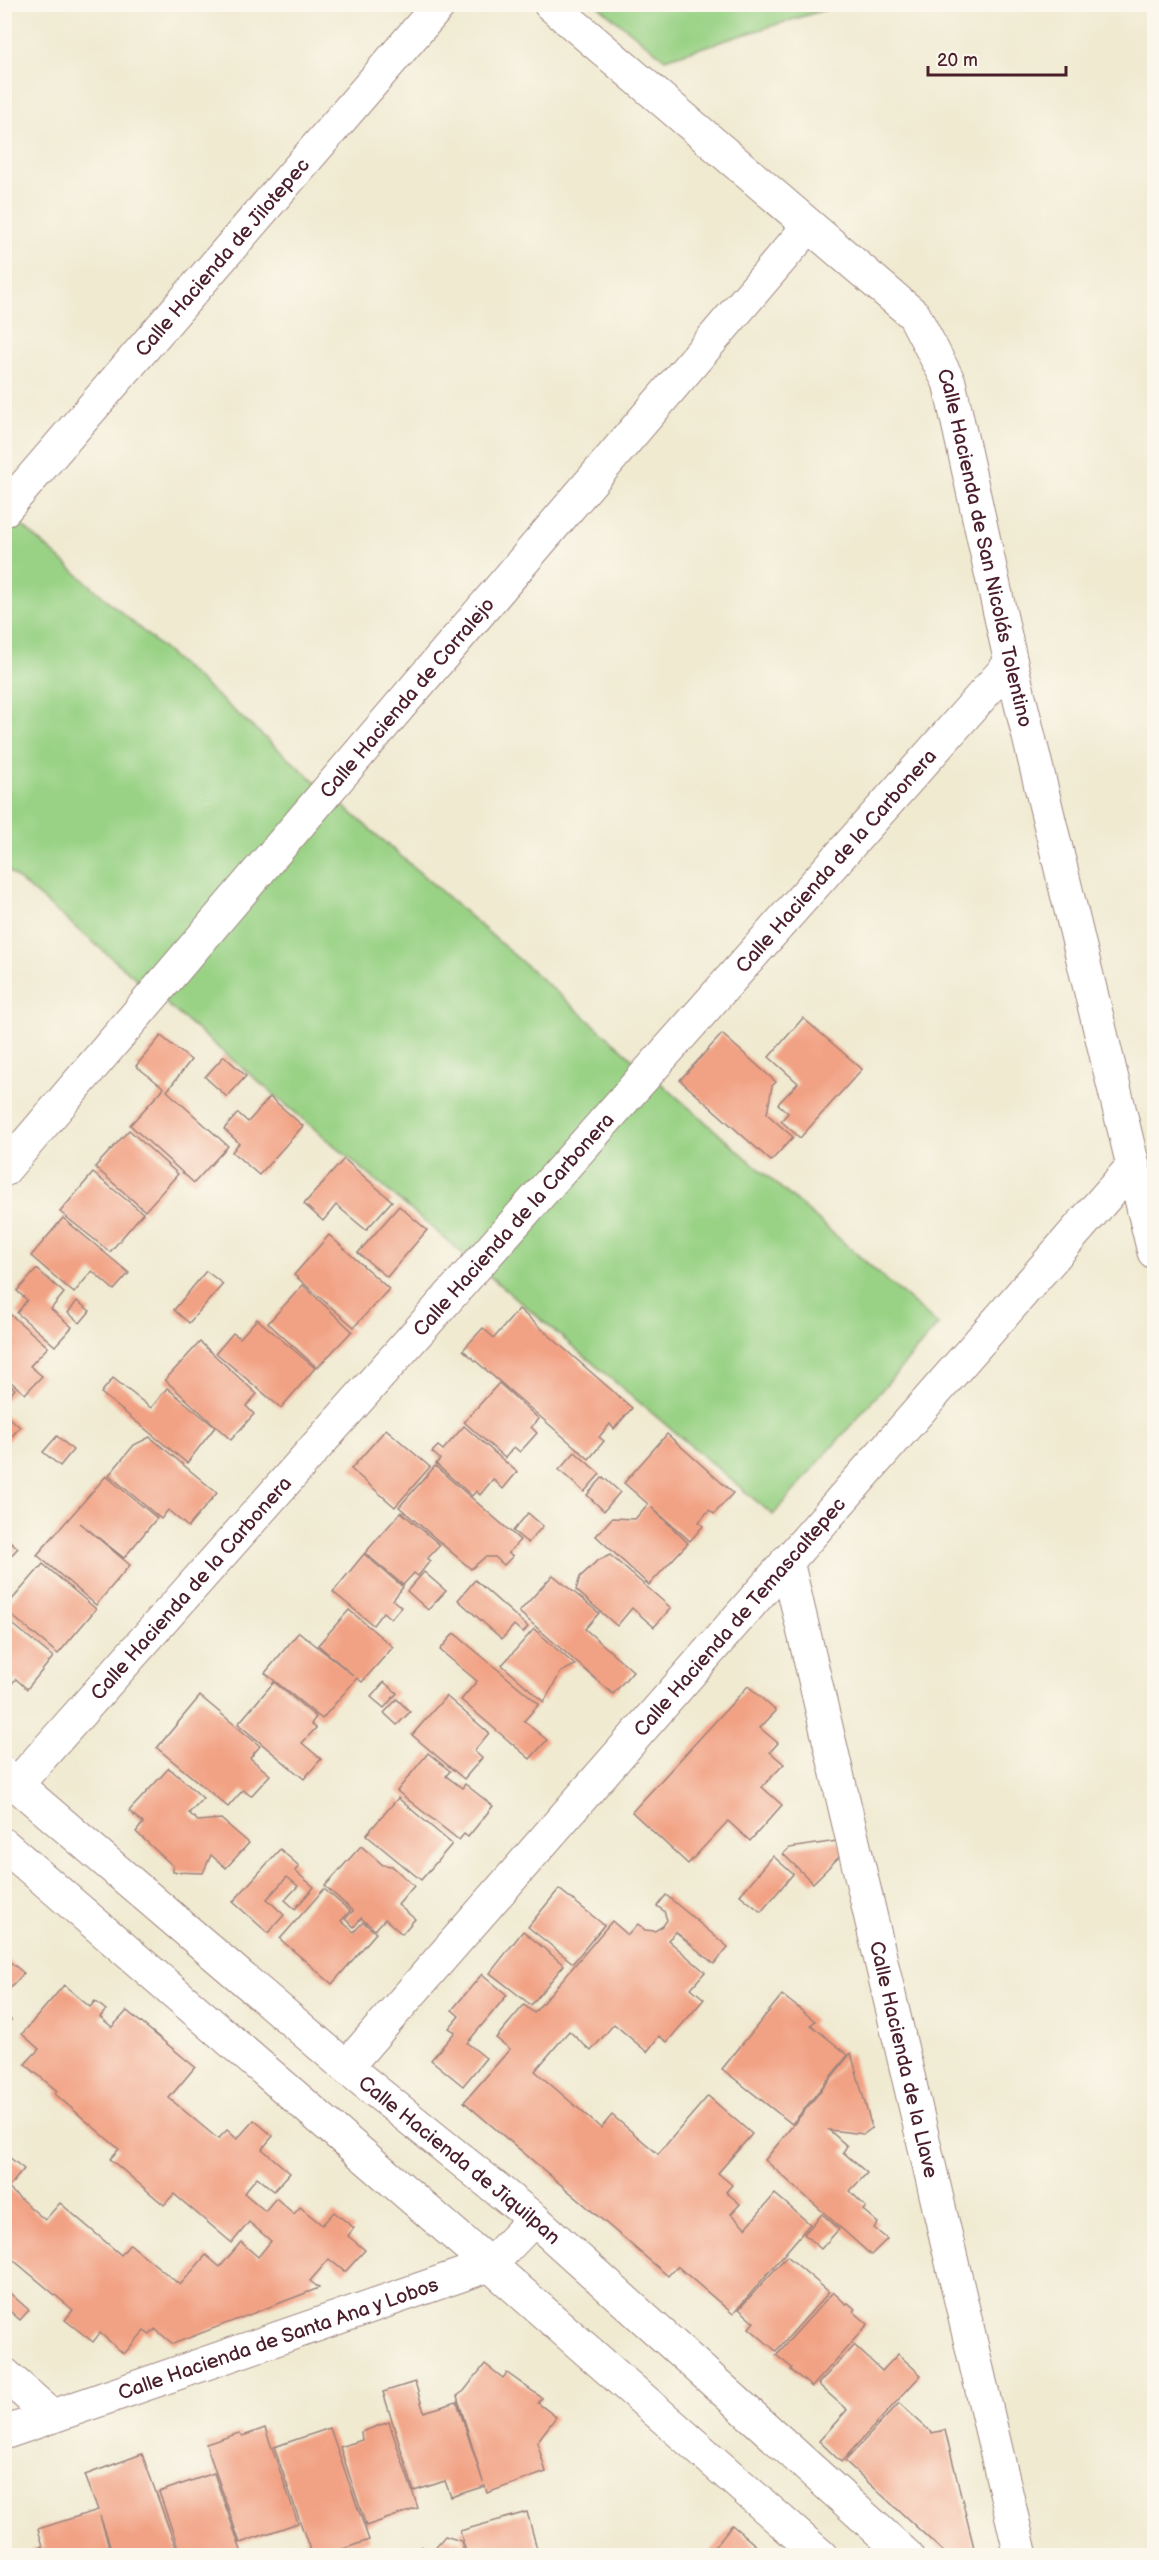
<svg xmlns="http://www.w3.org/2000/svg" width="1159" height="2560" viewBox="0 0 1159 2560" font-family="'Balsamiq Sans',sans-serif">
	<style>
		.green { fill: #99d285; stroke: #727858; stroke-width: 1.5 }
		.building { fill: #f2a284 }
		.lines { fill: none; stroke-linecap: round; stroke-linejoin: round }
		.minor-casing { stroke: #9d847e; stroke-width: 35 }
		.minor { stroke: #fff; stroke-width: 33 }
		.labels { text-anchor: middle; stroke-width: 4.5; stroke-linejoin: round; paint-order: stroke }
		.street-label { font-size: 20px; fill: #4a1f2b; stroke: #fbf7ec }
	</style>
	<rect width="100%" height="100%" fill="#fbf7ec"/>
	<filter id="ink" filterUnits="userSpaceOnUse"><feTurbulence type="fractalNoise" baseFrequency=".0167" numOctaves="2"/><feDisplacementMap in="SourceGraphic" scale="12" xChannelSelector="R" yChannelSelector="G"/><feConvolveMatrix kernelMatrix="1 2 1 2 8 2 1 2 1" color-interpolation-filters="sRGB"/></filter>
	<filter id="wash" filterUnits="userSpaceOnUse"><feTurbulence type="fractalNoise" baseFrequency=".008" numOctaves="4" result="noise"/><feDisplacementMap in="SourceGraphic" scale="24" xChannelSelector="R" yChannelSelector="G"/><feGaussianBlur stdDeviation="1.35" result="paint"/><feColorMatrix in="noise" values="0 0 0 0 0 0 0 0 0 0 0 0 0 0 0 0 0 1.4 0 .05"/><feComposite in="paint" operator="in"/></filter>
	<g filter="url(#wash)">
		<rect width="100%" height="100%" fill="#f0ead1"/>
		<!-- green -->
		<g class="green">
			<polygon points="597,5 840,5 665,59"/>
			<polygon points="4,510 938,1325 773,1515 5,868"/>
		</g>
		<g id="blocks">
			<!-- building -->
			<g class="building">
				<polygon points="803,1018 862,1069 800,1138 781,1121 788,1113 778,1104 798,1083 769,1057"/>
				<polygon points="722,1034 776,1082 772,1086 767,1114 793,1137 771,1161 680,1080"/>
				<polygon points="161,1036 191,1060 167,1091 228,1146 194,1183 130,1125 164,1088 136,1066"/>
				<polygon points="224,1056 246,1076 227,1097 205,1077"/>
				<polygon points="270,1097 303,1126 259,1175 232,1152 239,1143 224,1129 238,1113 248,1122"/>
				<polygon points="129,1130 178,1174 145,1211 95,1167"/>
				<polygon points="344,1159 392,1201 366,1230 336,1205 323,1221 304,1204"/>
				<polygon points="93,1173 143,1213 110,1252 60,1212"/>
				<polygon points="399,1206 427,1230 387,1277 358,1253"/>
				<polygon points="63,1218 129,1273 114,1290 92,1271 74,1293 31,1256"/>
				<polygon points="329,1235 389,1289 354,1327 294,1275"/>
				<polygon points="37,1269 64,1293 51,1309 72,1327 55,1346 17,1313 27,1300 17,1291"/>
				<polygon points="206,1271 223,1284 189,1323 174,1310"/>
				<polygon points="303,1285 352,1331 317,1368 268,1323"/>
				<polygon points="77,1301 90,1311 80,1323 68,1313"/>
				<polygon points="4,1309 48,1347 30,1366 42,1376 25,1394 4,1376"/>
				<polygon points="519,1309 632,1408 614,1429 610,1424 599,1437 604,1441 589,1459 463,1350 483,1328 494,1338"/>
				<polygon points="257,1319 315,1368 281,1408 216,1353 233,1333 240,1338"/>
				<polygon points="200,1342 257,1394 246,1406 254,1414 231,1440 165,1380"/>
				<polygon points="113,1378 151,1408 167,1388 215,1427 187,1463 101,1393"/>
				<polygon points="4,1380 15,1389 4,1402"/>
				<polygon points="499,1383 539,1419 531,1427 537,1433 520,1452 514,1447 505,1458 464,1422"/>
				<polygon points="4,1414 20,1427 4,1445"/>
				<polygon points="464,1426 517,1472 503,1489 493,1479 480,1495 476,1491 472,1496 436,1464 440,1459 432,1452 438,1446 443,1450"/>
				<polygon points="386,1429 430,1467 395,1507 351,1469"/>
				<polygon points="667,1434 733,1493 714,1514 709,1510 699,1522 703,1526 690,1541 651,1507 688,1543 649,1585 596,1536 612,1518 635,1519 648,1504 624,1483"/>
				<polygon points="57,1436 73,1450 60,1466 43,1452"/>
				<polygon points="150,1437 217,1493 188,1527 168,1510 161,1519 109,1475 134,1445"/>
				<polygon points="575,1452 600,1474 584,1492 559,1470"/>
				<polygon points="435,1466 520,1540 508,1553 513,1556 504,1565 495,1557 485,1557 471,1569 399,1507"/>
				<polygon points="106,1476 157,1518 124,1558 80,1523 130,1565 96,1605 37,1555"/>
				<polygon points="603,1477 620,1492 604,1511 587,1495"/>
				<polygon points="401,1512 440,1545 427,1559 430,1561 418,1576 414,1573 403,1585 365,1553"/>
				<polygon points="528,1513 543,1526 528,1543 513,1531"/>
				<polygon points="4,1536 18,1548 4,1563"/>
				<polygon points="364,1554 403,1587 393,1600 401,1607 391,1619 383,1612 373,1625 333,1592"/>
				<polygon points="610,1555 671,1608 654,1627 632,1608 617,1626 576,1590 580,1577 597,1561"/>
				<polygon points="43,1564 96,1609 58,1654 4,1609"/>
				<polygon points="424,1572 446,1591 428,1610 407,1591"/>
				<polygon points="553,1575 599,1613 585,1629 633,1671 613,1694 519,1612"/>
				<polygon points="475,1580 528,1627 523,1633 514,1625 502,1639 458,1600"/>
				<polygon points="349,1610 393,1647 362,1682 357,1678 322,1719 265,1673 299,1632 354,1676 318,1645"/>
				<polygon points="4,1617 53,1657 27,1689 16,1679 4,1692"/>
				<polygon points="534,1629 575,1665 561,1672 544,1702 502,1665"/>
				<polygon points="454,1633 539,1704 524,1721 547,1740 530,1759 461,1700 477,1681 440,1650"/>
				<polygon points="274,1682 316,1717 311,1724 316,1728 302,1743 321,1759 304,1779 238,1724"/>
				<polygon points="384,1682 397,1693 384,1708 371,1697"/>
				<polygon points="748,1686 776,1711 760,1728 778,1743 770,1752 784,1764 762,1787 782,1805 750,1841 728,1821 688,1864 632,1812"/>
				<polygon points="200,1696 260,1746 250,1758 270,1775 251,1796 243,1790 228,1807 157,1748"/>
				<polygon points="446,1696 489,1733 474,1751 482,1758 464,1779 412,1735"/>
				<polygon points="397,1699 410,1712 397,1725 384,1713"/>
				<polygon points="428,1753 450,1771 446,1776 462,1788 465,1784 493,1806 468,1837 464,1834 459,1840 397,1791"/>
				<polygon points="169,1768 203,1798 189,1813 198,1821 221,1819 249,1843 226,1868 211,1855 203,1873 173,1872 173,1866 136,1832 143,1823 129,1811"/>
				<polygon points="398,1798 452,1844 421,1880 366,1835"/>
				<polygon points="837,1841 846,1850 813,1883 783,1854 789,1848"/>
				<polygon points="361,1846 383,1865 392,1866 414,1886 398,1905 415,1919 402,1934 385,1919 375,1930 361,1918 354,1927 345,1919 353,1911 325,1886"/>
				<polygon points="280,1849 299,1866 295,1871 314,1887 295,1909 285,1900 298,1886 287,1877 267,1899 284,1915 268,1933 233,1902"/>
				<polygon points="773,1856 793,1874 761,1912 740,1895"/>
				<polygon points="324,1889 350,1911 341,1921 354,1932 363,1922 376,1933 332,1984 280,1939"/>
				<polygon points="559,1889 604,1925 573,1963 528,1927"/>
				<polygon points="666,1895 728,1947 714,1964 676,1932 668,1940 705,1972 691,1988 704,1999 667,2042 659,2036 647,2052 614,2024 591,2051 569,2031 535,2071 601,2128 612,2115 658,2154 708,2096 752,2134 718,2173 732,2185 726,2192 740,2204 731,2214 746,2228 775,2194 810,2224 733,2314 677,2266 668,2276 464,2102 510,2049 496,2038 524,2005 534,2013 612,1921 628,1935 638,1924 645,1930 655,1931 663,1926 667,1920 664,1911 657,1906"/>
				<polygon points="523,1931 564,1965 531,2005 490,1973"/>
				<polygon points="4,1957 24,1973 4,1995"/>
				<polygon points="482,1974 507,1995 467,2043 486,2058 463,2086 431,2060 455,2032 449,2028 459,2016 452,2010"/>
				<polygon points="64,1985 90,2007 95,2001 106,2010 100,2017 112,2027 127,2011 195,2067 169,2098 218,2139 227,2130 237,2139 254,2120 273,2136 262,2149 290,2173 274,2191 257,2177 244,2193 265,2211 276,2198 294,2214 300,2207 322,2225 334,2212 354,2228 348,2236 365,2250 345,2272 329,2259 310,2281 319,2288 173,2344 155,2329 150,2335 144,2331 124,2354 100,2333 93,2342 65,2320 73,2310 12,2259 4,2268 4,2153 24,2169 8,2188 45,2220 60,2203 121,2255 130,2244 180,2285 206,2255 220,2267 241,2242 258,2257 271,2241 249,2222 232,2243 174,2194 164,2205 110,2159 119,2149 55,2094 57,2091 25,2064 39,2049 22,2034"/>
				<polygon points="782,1995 815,2021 811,2025 848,2055 792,2124 722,2069"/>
				<polygon points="4,2014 11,2020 4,2028"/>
				<polygon points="851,2053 872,2128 864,2134 829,2130 847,2146 843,2152 867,2173 850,2191 866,2207 863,2210 878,2223 874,2228 887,2239 871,2255 765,2160"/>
				<polygon points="822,2214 839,2229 821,2249 804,2234"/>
				<polygon points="787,2256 829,2292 776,2351 749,2328 754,2322 739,2309"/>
				<polygon points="4,2288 29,2310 20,2320 4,2306"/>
				<polygon points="833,2292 846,2304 848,2303 855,2309 853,2311 868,2324 812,2387 791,2370 792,2368 776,2355"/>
				<polygon points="854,2345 882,2371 898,2354 921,2375 841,2462 819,2441 847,2410 818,2384"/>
				<polygon points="485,2364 503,2378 507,2373 542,2398 538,2403 556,2417 537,2442 546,2472 487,2493 485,2486 451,2497 445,2481 414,2491 383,2392 415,2382 424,2412 457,2402 483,2482 457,2396 464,2391"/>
				<polygon points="899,2403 932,2433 945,2430 976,2556 948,2556 845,2461"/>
				<polygon points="389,2422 418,2508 366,2526 340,2447 362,2440 361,2432"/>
				<polygon points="265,2428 298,2523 240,2543 206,2444 239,2433 243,2436"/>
				<polygon points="330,2428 369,2540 323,2556 312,2556 274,2447"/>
				<polygon points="142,2454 179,2556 114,2556 100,2516 112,2556 46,2556 38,2529 98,2510 85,2475"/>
				<polygon points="214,2473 243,2556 181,2556 159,2492"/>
				<polygon points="527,2512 539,2556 467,2556 460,2531"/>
				<polygon points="732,2525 768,2556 707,2556"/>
				<polygon points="445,2536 461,2541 465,2556 416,2556 421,2546 431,2552"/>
				<polygon points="42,2547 45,2556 17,2556 17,2555"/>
			</g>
		</g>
	</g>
	<g filter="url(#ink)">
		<use href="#blocks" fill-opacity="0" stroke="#9d847e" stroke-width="1.5"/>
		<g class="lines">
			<!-- minor casing -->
			<g class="minor-casing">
				<g id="minor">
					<path id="s1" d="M550,4L914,315L949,382L1011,663L1154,1252"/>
					<path id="s2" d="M4,510L440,4"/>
					<path id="s3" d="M4,1170L809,226"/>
					<path id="s4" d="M787,1561L1021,2556"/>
					<path id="s5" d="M4,1774L346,2067L534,2219L907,2556"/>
					<path id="s6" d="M17,1784L1011,663"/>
					<polyline points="4,1845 490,2265 821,2556"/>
					<path id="s7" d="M346,2067L1133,1166"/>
					<polyline points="4,2374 52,2416"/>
					<path id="s8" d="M4,2433L490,2265L534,2219"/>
				</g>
			</g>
			<!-- minor -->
			<use href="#minor" class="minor"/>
		</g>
	</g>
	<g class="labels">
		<!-- street labels -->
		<g class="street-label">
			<text dy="7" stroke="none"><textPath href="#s2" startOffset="334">Calle Hacienda de Jilotepec</textPath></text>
			<text dy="7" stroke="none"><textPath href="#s1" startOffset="724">Calle Hacienda de San Nicolás Tolentino</textPath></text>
			<text dy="7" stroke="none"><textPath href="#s3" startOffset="621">Calle Hacienda de Corralejo</textPath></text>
			<text dy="7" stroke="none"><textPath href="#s6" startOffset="1234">Calle Hacienda de la Carbonera</textPath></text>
			<text dy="7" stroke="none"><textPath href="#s6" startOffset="748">Calle Hacienda de la Carbonera</textPath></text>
			<text dy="7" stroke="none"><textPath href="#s6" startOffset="262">Calle Hacienda de la Carbonera</textPath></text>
			<text dy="7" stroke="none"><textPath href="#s7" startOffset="598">Calle Hacienda de Temascaltepec</textPath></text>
			<text dy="7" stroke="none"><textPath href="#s4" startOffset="512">Calle Hacienda de la Llave</textPath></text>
			<text dy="7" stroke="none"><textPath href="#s5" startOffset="597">Calle Hacienda de Jiquilpan</textPath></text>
			<text dy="7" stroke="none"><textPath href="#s8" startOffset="290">Calle Hacienda de Santa Ana y Lobos</textPath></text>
		</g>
	</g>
	<!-- margin -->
	<rect width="1159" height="2560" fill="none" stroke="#fbf7ec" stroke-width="24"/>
	<!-- scale -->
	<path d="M928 66v9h138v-9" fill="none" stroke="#4a1f2b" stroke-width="3"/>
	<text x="937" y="66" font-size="18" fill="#4a1f2b" stroke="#fbf7ec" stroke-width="4.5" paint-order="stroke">20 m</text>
</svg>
